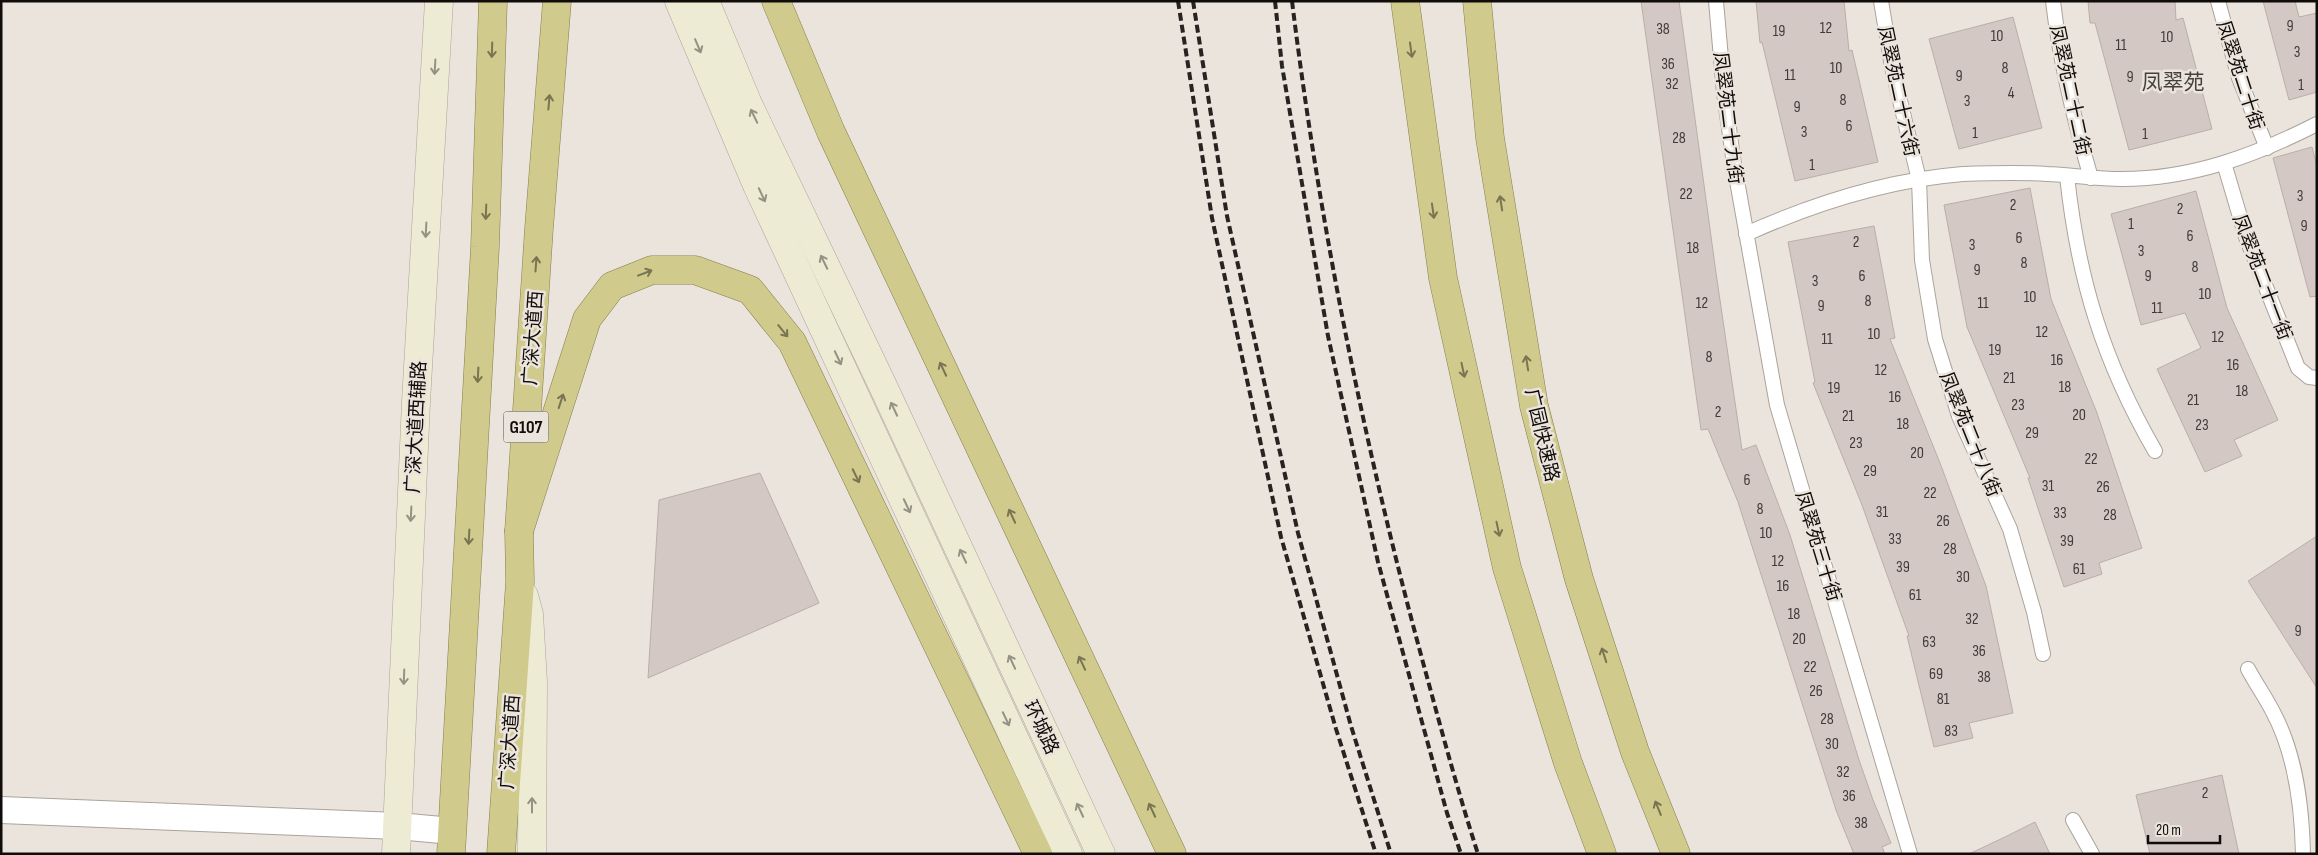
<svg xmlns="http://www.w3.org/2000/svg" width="2318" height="855" viewBox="0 0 2318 855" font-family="'Sofia Sans Condensed','Noto Sans SC',sans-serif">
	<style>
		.building { fill: #d3c8c4; stroke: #b9aeaa }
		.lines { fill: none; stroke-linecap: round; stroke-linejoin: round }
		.service-casing { stroke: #aaa39c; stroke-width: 16 }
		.minor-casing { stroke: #aaa39c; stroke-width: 28 }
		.secondary-casing { stroke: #aaa39c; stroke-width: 29 }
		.trunk-casing { stroke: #857e4c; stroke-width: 29 }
		.service { stroke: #fff; stroke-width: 14 }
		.minor { stroke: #fff; stroke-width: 26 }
		.secondary { stroke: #edebd4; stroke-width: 28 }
		.trunk { stroke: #d0ca8c; stroke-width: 28 }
		.rail { stroke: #272321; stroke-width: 4; stroke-dasharray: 8 4; stroke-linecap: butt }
		.oneway { stroke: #949283 }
		.oneway2 { stroke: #797452 }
		.labels { text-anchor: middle; stroke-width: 5; stroke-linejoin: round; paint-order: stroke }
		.number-label { font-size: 16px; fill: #403b38 }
		.shield { fill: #ebe4dc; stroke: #514d49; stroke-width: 1 }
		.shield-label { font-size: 18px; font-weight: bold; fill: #0f0c0a }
		.street-label { font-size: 19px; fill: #0f0c0a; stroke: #ebe4dc }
		.quarter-label { font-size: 21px; fill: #453f39; stroke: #ebe4dc }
	</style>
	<rect width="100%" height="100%" fill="#ebe4dc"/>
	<!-- building -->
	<g class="building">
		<polygon points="1641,1 1679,1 1716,273 1742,450 1756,445 1790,535 1859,760 1873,800 1891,843 1882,847 1885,854 1854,854 1836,810 1738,502 1708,429 1701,430"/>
		<polygon points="1756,1 1844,1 1849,51 1852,50 1878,162 1795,181 1762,42 1760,43"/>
		<polygon points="2088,1 2175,1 2176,20 2183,18 2212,129 2129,150 2095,23 2090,23"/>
		<polygon points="2263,1 2295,1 2299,17 2317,13 2317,92 2289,100"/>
		<polygon points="2013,17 2042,128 1959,149 1929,39"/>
		<polygon points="2312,147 2317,166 2317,296 2310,297 2273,158"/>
		<polygon points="2030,188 2051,299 2097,413 2142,548 2099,563 2102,574 2064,587 2028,478 2030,478 1967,327 1944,205"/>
		<polygon points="2196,191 2227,308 2278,420 2234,440 2242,456 2205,472 2157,369 2201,348 2185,313 2141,325 2111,214"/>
		<polygon points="1874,226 1895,338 1890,339 1940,463 1986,586 2013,713 1969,723 1973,738 1934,747 1907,636 1909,636 1862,505 1813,383 1815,382 1788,242"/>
		<polygon points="760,473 819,603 648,678 659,500"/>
		<polygon points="2317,536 2317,688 2248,581"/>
		<polygon points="2222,775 2239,854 2150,854 2136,795"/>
		<polygon points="2035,822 2050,854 1969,854 2007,836"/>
	</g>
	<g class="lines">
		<!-- service casing -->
		<g class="service-casing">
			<g id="service">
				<polyline points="1716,1 1724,93 1734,164 1777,405 1910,854"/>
				<polyline points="1881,1 1892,67 1919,180 1922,260 1935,339 1959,416 2010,529 2034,612 2043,654"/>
				<path d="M2053,1C2060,62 2074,120 2091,178"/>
				<polyline points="2218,1 2239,78 2267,148"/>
				<polyline points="2224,163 2246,237 2298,368 2309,377 2317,378"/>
				<path d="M2067,176C2078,279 2103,361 2155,451"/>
				<path d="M1746,234C1815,203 1887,180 1963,174C1991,173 2019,172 2047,174C2072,175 2097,179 2122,179C2192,179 2256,155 2317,124"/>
				<path d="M2248,669C2256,684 2266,698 2273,712C2296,755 2302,806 2303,854"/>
				<polyline points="2073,820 2092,854"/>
			</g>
		</g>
		<!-- minor casing -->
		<g class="minor-casing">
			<polyline id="minor" points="1,810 398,826 452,831"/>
		</g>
		<!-- secondary casing -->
		<g class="secondary-casing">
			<g id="secondary">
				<polyline points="679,1 757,185 1068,854"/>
				<polyline points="705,1 748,104 882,384 1101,854"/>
				<polyline points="524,596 529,614 533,682 532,854"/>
				<polyline points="396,854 416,402 439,1"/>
			</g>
		</g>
		<!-- trunk casing -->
		<g class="trunk-casing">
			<g id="trunk">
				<polyline points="776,1 831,132 1172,854"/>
				<polyline points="1405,1 1443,278 1507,568 1568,763 1602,854"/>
				<polyline points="1477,1 1490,138 1534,406 1579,579 1635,752 1676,854"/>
				<polyline points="519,531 587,319 612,286 652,270 695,270 750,290 792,342 1038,854"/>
				<polyline points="451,854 485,247 493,1"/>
				<polyline points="501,854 520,582 519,531 539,228 557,1"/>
			</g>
		</g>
		<!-- service -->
		<use href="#service" class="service"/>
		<!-- minor -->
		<use href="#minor" class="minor"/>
		<!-- secondary -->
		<use href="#secondary" class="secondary"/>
		<!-- trunk -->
		<use href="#trunk" class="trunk"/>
		<!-- rail -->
		<g class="rail">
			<polyline points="1178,1 1212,218 1281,537 1336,729 1376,854"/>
			<polyline points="1193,1 1227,216 1298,533 1351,726 1391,854"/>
			<polyline points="1275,1 1282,66 1328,336 1378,562 1447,813 1461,854"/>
			<path d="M1292,1C1320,229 1366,455 1427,677C1443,736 1459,795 1478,854"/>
		</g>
	</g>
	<!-- one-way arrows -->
	<defs><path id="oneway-shaft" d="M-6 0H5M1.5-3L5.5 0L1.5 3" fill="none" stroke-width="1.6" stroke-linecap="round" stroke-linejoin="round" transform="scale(1.25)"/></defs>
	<g class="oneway">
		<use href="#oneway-shaft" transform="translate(698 46) rotate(67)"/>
		<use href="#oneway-shaft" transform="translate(435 67) rotate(93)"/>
		<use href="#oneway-shaft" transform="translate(754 116) rotate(-116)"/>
		<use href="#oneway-shaft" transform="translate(762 195) rotate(65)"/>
		<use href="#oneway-shaft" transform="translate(426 230) rotate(93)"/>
		<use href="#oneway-shaft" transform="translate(824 262) rotate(-116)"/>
		<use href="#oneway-shaft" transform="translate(838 358) rotate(65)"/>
		<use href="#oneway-shaft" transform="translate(894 409) rotate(-115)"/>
		<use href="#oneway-shaft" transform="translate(907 506) rotate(65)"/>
		<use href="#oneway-shaft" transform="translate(411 514) rotate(93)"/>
		<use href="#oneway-shaft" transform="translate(963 556) rotate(-115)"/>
		<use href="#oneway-shaft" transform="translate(1012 662) rotate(-115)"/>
		<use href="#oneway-shaft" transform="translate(404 677) rotate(92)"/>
		<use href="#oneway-shaft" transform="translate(1006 719) rotate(65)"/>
		<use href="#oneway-shaft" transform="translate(532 805) rotate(-90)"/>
		<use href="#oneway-shaft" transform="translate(1080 810) rotate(-115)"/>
	</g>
	<g class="oneway2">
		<use href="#oneway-shaft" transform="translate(492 50) rotate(92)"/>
		<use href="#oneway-shaft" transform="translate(1411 50) rotate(82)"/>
		<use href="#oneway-shaft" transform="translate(549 102) rotate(-85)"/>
		<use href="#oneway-shaft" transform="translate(1501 203) rotate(-99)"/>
		<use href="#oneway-shaft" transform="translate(1433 211) rotate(82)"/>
		<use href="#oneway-shaft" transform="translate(486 212) rotate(92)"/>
		<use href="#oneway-shaft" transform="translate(536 264) rotate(-86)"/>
		<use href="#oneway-shaft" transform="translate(645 273) rotate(-21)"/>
		<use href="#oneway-shaft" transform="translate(783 331) rotate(51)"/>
		<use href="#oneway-shaft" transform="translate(1527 363) rotate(-99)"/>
		<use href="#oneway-shaft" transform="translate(943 369) rotate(-115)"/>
		<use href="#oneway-shaft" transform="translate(1463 370) rotate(78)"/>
		<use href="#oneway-shaft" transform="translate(478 375) rotate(93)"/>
		<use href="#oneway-shaft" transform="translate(561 401) rotate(-72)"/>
		<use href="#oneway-shaft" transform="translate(856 476) rotate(64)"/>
		<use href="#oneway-shaft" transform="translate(1012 516) rotate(-115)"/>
		<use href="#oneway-shaft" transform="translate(1498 529) rotate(78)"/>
		<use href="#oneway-shaft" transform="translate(469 537) rotate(93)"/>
		<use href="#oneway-shaft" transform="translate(1604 655) rotate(-108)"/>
		<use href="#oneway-shaft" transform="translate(1082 663) rotate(-115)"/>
		<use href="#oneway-shaft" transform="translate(1658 808) rotate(-112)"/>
		<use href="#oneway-shaft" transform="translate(1152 810) rotate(-115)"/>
	</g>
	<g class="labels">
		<!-- number labels -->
		<g class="number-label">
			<text x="2290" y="31">9</text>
			<text x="1826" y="33">12</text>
			<text x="1663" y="34">38</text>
			<text x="1779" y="36">19</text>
			<text x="1997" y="41">10</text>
			<text x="2167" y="42">10</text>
			<text x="2121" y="50">11</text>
			<text x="2297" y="57">3</text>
			<text x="1668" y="69">36</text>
			<text x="1836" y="73">10</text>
			<text x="2005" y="73">8</text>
			<text x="1790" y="80">11</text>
			<text x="1959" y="81">9</text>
			<text x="2130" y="82">9</text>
			<text x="1672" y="89">32</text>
			<text x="2301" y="90">1</text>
			<text x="2011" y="98">4</text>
			<text x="1843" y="105">8</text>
			<text x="1967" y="106">3</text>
			<text x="1797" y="112">9</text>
			<text x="1849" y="131">6</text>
			<text x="1804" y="137">3</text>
			<text x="1975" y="138">1</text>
			<text x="2145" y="139">1</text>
			<text x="1679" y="143">28</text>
			<text x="1812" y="170">1</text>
			<text x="1686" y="199">22</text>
			<text x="2300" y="201">3</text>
			<text x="2013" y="210">2</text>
			<text x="2180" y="214">2</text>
			<text x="2131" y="229">1</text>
			<text x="2304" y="231">9</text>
			<text x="2190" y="241">6</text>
			<text x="2019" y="243">6</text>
			<text x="1856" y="247">2</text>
			<text x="1972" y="250">3</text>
			<text x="1693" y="253">18</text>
			<text x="2141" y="256">3</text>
			<text x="2024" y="268">8</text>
			<text x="2195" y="272">8</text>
			<text x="1977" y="275">9</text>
			<text x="1862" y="281">6</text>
			<text x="2148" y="281">9</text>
			<text x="1815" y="286">3</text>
			<text x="2205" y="299">10</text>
			<text x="2030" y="302">10</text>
			<text x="1868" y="306">8</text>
			<text x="1702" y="308">12</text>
			<text x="1983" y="308">11</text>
			<text x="1821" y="311">9</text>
			<text x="2157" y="313">11</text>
			<text x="2042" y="337">12</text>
			<text x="1874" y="339">10</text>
			<text x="2218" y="342">12</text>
			<text x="1827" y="344">11</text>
			<text x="1995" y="355">19</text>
			<text x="1709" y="362">8</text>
			<text x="2057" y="365">16</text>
			<text x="2233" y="370">16</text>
			<text x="1881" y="375">12</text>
			<text x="2009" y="383">21</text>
			<text x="2065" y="392">18</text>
			<text x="1834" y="393">19</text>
			<text x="2242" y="396">18</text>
			<text x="1895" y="402">16</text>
			<text x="2193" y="405">21</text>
			<text x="2018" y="410">23</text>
			<text x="1718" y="417">2</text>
			<text x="2079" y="420">20</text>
			<text x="1848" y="421">21</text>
			<text x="1903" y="429">18</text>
			<text x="2202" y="430">23</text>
			<text x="2032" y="438">29</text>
			<text x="1856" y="448">23</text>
			<text x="1917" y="458">20</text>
			<text x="2091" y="464">22</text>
			<text x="1870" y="476">29</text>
			<text x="1747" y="485">6</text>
			<text x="2048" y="491">31</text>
			<text x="2103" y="492">26</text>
			<text x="1930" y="498">22</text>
			<text x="1760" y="514">8</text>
			<text x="1882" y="517">31</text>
			<text x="2060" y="518">33</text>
			<text x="2110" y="520">28</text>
			<text x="1943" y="526">26</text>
			<text x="1766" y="538">10</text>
			<text x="1895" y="544">33</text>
			<text x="2067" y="546">39</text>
			<text x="1950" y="554">28</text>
			<text x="1778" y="566">12</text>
			<text x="1903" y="572">39</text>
			<text x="2079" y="574">61</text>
			<text x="1963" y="582">30</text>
			<text x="1783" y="591">16</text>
			<text x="1915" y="600">61</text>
			<text x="1794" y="619">18</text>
			<text x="1972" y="624">32</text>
			<text x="2298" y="636">9</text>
			<text x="1799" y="644">20</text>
			<text x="1929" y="647">63</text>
			<text x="1979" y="656">36</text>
			<text x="1810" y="672">22</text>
			<text x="1936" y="679">69</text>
			<text x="1984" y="682">38</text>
			<text x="1816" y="696">26</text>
			<text x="1943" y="704">81</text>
			<text x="1827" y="724">28</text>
			<text x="1951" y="736">83</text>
			<text x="1832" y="749">30</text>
			<text x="1843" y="777">32</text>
			<text x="2205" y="798">2</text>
			<text x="1849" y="801">36</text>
			<text x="1861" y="828">38</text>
		</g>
		<!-- shield labels -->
		<rect class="shield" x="503.5" y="411.5" width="45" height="31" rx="4"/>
		<g class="shield-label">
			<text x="526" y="433">G107</text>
		</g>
		<!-- street labels -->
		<g class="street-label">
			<text transform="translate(2241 75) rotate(72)" y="7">凤翠苑二十街</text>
			<text transform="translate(2071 90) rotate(78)" y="7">凤翠苑二十二街</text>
			<text transform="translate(1899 91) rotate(78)" y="7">凤翠苑二十六街</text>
			<text transform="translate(1729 118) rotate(83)" y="7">凤翠苑二十九街</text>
			<text transform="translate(2263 277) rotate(69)" y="7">凤翠苑二十一街</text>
			<text transform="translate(532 338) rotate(-86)" y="7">广深大道西</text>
			<text transform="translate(415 427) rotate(-87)" y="7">广深大道西辅路</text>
			<text transform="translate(1971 434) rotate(68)" y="7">凤翠苑二十八街</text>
			<text transform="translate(1543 435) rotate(77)" y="7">广园快速路</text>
			<text transform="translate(1819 546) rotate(73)" y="7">凤翠苑三十街</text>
			<text transform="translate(1042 727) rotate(65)" y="7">环城路</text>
			<text transform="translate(509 742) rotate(-86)" y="7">广深大道西</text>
		</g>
		<!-- quarter labels -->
		<g class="quarter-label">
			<text x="2173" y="89">凤翠苑</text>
		</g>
	</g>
	<!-- border -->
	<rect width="2318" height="855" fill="none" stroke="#0f0c0a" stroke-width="5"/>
	<!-- scale -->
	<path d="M2148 835v8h72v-8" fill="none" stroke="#0f0c0a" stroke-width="2.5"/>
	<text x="2156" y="835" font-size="15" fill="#0f0c0a" stroke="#ebe4dc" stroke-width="4" paint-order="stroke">20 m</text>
</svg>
